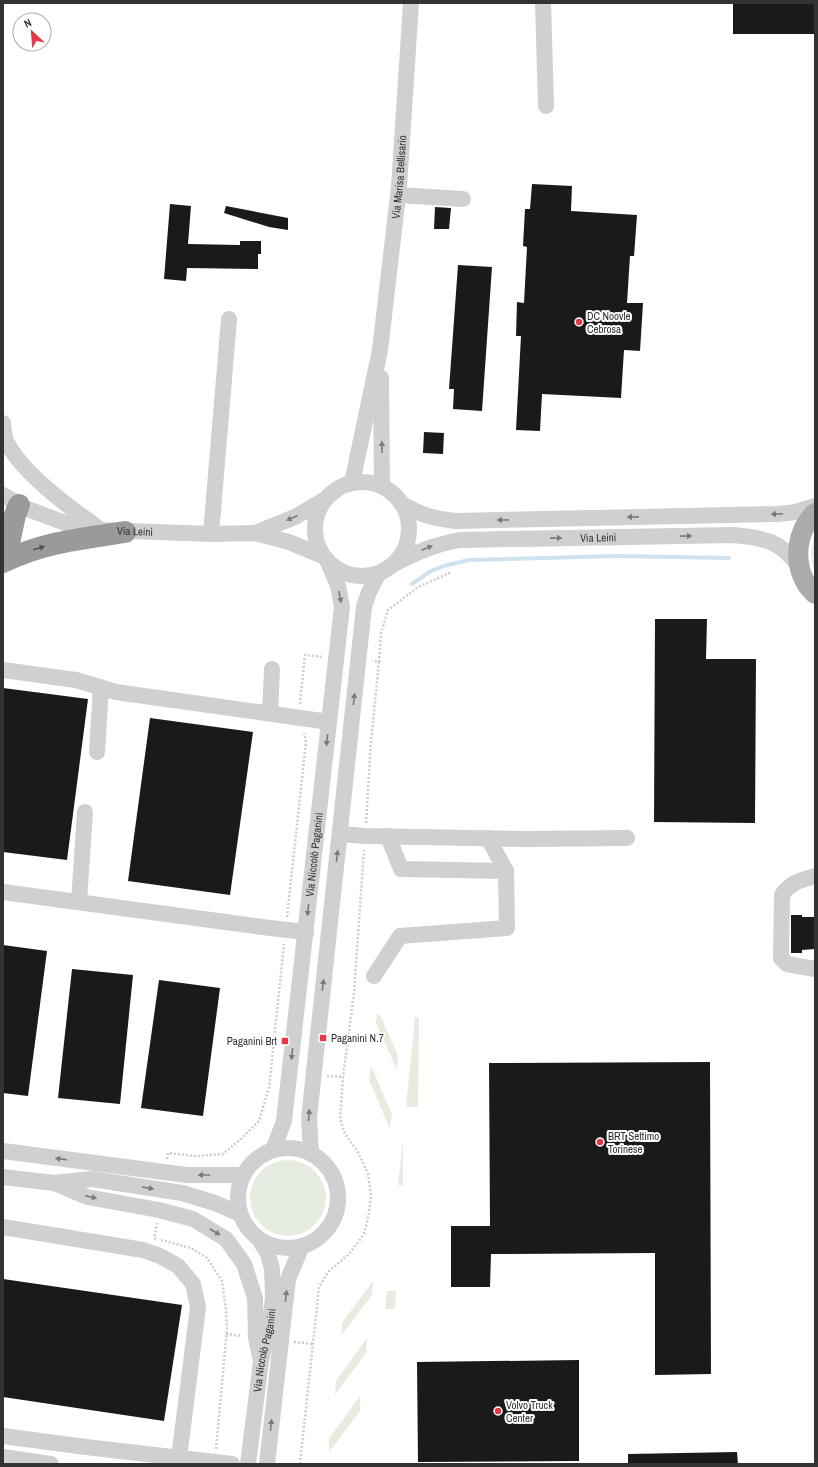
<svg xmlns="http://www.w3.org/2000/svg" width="818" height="1467" viewBox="0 0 818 1467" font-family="'Archivo Narrow',sans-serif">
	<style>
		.green { fill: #e6ecdf }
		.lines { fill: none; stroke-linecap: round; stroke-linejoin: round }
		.stream { stroke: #cfe2ee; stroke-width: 4 }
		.building { fill: #1a1a1a }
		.path { stroke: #cdcdcd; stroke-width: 2.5; stroke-dasharray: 2 2; stroke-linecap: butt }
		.minor { stroke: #d0d0d0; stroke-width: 16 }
		.major { stroke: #ababab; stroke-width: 20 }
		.highway { stroke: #9a9a9a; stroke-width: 22 }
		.oneway { fill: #7a7a7a }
		.oneway2 { fill: #525252 }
		.poi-dot { fill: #e63946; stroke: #fff; stroke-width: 1.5 }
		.labels { text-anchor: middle; stroke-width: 4; stroke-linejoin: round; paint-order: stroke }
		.street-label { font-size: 11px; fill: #333; stroke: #fff }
		.poi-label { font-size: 11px; fill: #333; stroke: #fff; text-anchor: start }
	</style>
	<rect width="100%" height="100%" fill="#fff"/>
	<!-- green -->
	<g class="green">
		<path d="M815,537V571C810,560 810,547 815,537Z"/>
		<polygon points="377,1014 380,1015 398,1055 397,1070 376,1023"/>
		<polygon points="415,1017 419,1017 418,1107 406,1107"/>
		<polygon points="371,1066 392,1114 390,1129 369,1080"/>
		<polygon points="403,1139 403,1186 398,1185"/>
		<circle cx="288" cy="1198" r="38"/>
		<polygon points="373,1281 372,1295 341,1336 342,1323"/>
		<polygon points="387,1291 396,1291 395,1309 385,1309"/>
		<polygon points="367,1338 366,1353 335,1395 336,1381"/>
		<polygon points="360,1396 360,1411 329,1452 329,1439"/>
	</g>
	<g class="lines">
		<!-- stream -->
		<polyline class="stream" points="412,584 431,571 444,566 469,560 616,556 729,558"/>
	</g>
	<!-- building -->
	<g class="building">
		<rect x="733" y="3" width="82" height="31"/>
		<polygon points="532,184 572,186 571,211 637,215 634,256 630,256 627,303 643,303 640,351 624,350 621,398 542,394 540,431 516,430 521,336 516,336 517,302 524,303 527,247 523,246 525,209 530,209"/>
		<polygon points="170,204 191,206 188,244 240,245 240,241 261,241 261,254 258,254 258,269 187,268 186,281 164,279"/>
		<polygon points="226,206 288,218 288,230 269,227 224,213"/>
		<polygon points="435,207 451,208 449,229 434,229"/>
		<polygon points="458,265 492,267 482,411 453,409 454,389 449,389"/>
		<polygon points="424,432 444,433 443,454 423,453"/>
		<polygon points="655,619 707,619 706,659 756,659 755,823 654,822"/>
		<polygon points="3,688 88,699 67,860 3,852"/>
		<polygon points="150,718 253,732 230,895 128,881"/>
		<polygon points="791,915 802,915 802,917 815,917 815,949 802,950 802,953 791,953"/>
		<polygon points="3,945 47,951 28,1096 3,1093"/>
		<polygon points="72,969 133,975 120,1104 58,1098"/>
		<polygon points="159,980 220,988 203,1116 141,1108"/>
		<polygon points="710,1062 711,1374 655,1375 655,1253 491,1254 490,1287 451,1287 451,1226 490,1226 489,1063"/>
		<polygon points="3,1279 182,1305 164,1421 3,1397"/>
		<polygon points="579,1360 579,1461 418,1462 417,1362"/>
		<polygon points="737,1452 738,1464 628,1464 628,1454"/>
	</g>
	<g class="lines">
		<!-- path -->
		<g class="path">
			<polyline points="379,662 381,633 388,610 418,587 452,572"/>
			<polyline points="300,704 305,655 323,657"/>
			<polyline points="366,823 371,741 379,662 372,661"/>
			<polyline points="287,917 306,742 304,733"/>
			<polyline points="327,1076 343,1077"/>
			<polyline points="167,1159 168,1153 195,1156 223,1154 242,1138 259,1121 269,1088 284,944"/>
			<polyline points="156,1239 154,1238 157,1223"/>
			<polyline points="161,1240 191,1248 207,1258 222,1281 226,1310 227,1329 216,1449"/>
			<polyline points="226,1334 242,1336"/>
			<polyline points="294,1342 313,1344"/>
			<polyline points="300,1464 319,1287 328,1272 350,1253 364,1234 369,1213 371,1194 368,1174 358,1152 345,1134 340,1119 343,1077 354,993 364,850"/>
		</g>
		<!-- minor -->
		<g class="minor">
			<polyline points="543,3 546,106"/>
			<polyline points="399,195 463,199"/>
			<polyline points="381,378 382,486"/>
			<path d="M3,423C4,429 4,436 6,441C22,473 67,506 96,526"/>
			<circle cx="362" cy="529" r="47"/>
			<path id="s1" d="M352,483L380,350L399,187L411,3"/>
			<path id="s2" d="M3,495L25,508L68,524L102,530L211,534L255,533L289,542L323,556"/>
			<path d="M402,504C423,516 432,518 456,521L778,514L796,512L815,506"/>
			<polyline points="255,533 295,517 326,499"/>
			<polyline points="211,534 229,319"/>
			<path id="s3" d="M392,565C417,552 433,545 460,540L734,535C763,538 781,540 799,567"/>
			<polyline points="3,670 76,680 116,692 329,722"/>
			<polyline points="270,713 272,669"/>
			<polyline points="97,752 101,687"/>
			<polyline points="340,834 365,836 528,839 627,838"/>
			<polyline points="488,838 506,871"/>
			<path d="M815,876C800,881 792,881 782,895L781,958L787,964L815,969"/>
			<polyline points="3,892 270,928 306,932"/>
			<polyline points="79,902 85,812"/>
			<polyline points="374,976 400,936 507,928 506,871 401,869 388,836"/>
			<circle cx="288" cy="1198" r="50"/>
			<path id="s4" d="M273,1150L284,1121L342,607L338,586L327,560"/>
			<polyline points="3,1151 187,1175 243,1175"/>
			<polyline points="311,1153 309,1118 364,607 369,592 379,573"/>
			<polyline points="3,1177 54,1183 92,1179 182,1193 215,1203 240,1214"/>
			<polyline points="54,1183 87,1197 159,1210 193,1219 226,1239 244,1264 255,1298 256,1338 261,1361"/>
			<polyline points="3,1227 143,1250 160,1256 178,1266 193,1284 198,1307 179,1458"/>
			<polyline points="3,1436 86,1447 232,1464"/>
			<polyline points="3,1457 51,1464"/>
			<path id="s5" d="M248,1464L261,1361L270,1324L273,1296L272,1269L268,1254L259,1239"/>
			<polyline points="267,1464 288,1279 302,1246"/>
		</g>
		<!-- major -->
		<path class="major" d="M815,513C796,531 793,563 807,585C809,588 812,591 815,594"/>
		<!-- highway -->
		<g class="highway">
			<polyline points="3,550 9,543 15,515 19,505"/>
			<path d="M3,562C43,542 81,539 125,532"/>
		</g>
	</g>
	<!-- one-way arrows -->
	<defs><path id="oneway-solid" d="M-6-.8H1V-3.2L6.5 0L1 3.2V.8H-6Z"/></defs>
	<g class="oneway">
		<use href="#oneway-solid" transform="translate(382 447) rotate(-91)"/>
		<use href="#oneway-solid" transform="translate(777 514) rotate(177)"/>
		<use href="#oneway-solid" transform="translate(633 517) rotate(179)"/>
		<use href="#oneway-solid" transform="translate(292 518) rotate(155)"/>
		<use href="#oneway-solid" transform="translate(503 520) rotate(179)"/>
		<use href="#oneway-solid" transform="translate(686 536) rotate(-1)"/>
		<use href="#oneway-solid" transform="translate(556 538) rotate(-1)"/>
		<use href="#oneway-solid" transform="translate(427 548) rotate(-22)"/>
		<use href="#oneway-solid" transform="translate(340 597) rotate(79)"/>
		<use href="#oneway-solid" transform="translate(354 699) rotate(-84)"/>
		<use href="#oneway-solid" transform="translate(327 740) rotate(96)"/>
		<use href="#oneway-solid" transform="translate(337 856) rotate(-84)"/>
		<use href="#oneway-solid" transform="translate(308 910) rotate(96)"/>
		<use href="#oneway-solid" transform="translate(323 985) rotate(-83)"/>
		<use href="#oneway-solid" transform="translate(292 1054) rotate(96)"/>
		<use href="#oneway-solid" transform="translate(309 1115) rotate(-86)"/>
		<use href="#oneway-solid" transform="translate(61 1159) rotate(-173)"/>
		<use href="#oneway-solid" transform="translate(204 1175) rotate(-180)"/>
		<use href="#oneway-solid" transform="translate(148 1188) rotate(9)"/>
		<use href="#oneway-solid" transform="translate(91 1197) rotate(13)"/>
		<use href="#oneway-solid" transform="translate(215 1232) rotate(30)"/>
		<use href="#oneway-solid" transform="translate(286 1296) rotate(-84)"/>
		<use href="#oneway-solid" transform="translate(271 1425) rotate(-84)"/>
	</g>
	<use class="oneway2" href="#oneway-solid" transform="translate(39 548) rotate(-18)"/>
	<!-- markers -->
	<g class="poi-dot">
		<circle cx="579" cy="322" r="4"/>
		<rect x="319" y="1034" width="8" height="8" rx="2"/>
		<rect x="281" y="1037" width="8" height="8" rx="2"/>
		<circle cx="600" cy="1142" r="4"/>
		<circle cx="498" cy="1411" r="4"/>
	</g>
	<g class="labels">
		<!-- street labels -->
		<g class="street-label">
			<text dy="4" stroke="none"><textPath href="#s1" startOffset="310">Via Marisa Bellisario</textPath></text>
			<text dy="4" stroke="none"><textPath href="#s2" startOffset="139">Via Leinì</textPath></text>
			<text dy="4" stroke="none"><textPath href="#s3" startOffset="211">Via Leinì</textPath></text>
			<text dy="4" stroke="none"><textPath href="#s4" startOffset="299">Via Niccolò Paganini</textPath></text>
			<text dy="4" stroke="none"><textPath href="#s5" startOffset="115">Via Niccolò Paganini</textPath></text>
		</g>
		<!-- poi labels -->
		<g class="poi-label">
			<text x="587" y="320">DC Noovle<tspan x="587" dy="13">Cebrosa</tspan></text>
			<text x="331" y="1042">Paganini N.7</text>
			<text x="277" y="1045" text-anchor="end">Paganini Brt</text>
			<text x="608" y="1140">BRT Settimo<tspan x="608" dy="13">Torinese</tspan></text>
			<text x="506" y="1409">Volvo Truck<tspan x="506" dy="13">Center</tspan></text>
		</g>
	</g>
	<!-- border -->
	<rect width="818" height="1467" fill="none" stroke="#333333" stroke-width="8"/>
	<!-- north arrow -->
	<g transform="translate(32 32) rotate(334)"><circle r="19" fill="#ffffff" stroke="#adadad"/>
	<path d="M0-3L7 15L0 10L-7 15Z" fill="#e63946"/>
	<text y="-6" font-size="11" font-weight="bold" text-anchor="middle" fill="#333333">N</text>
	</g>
</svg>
